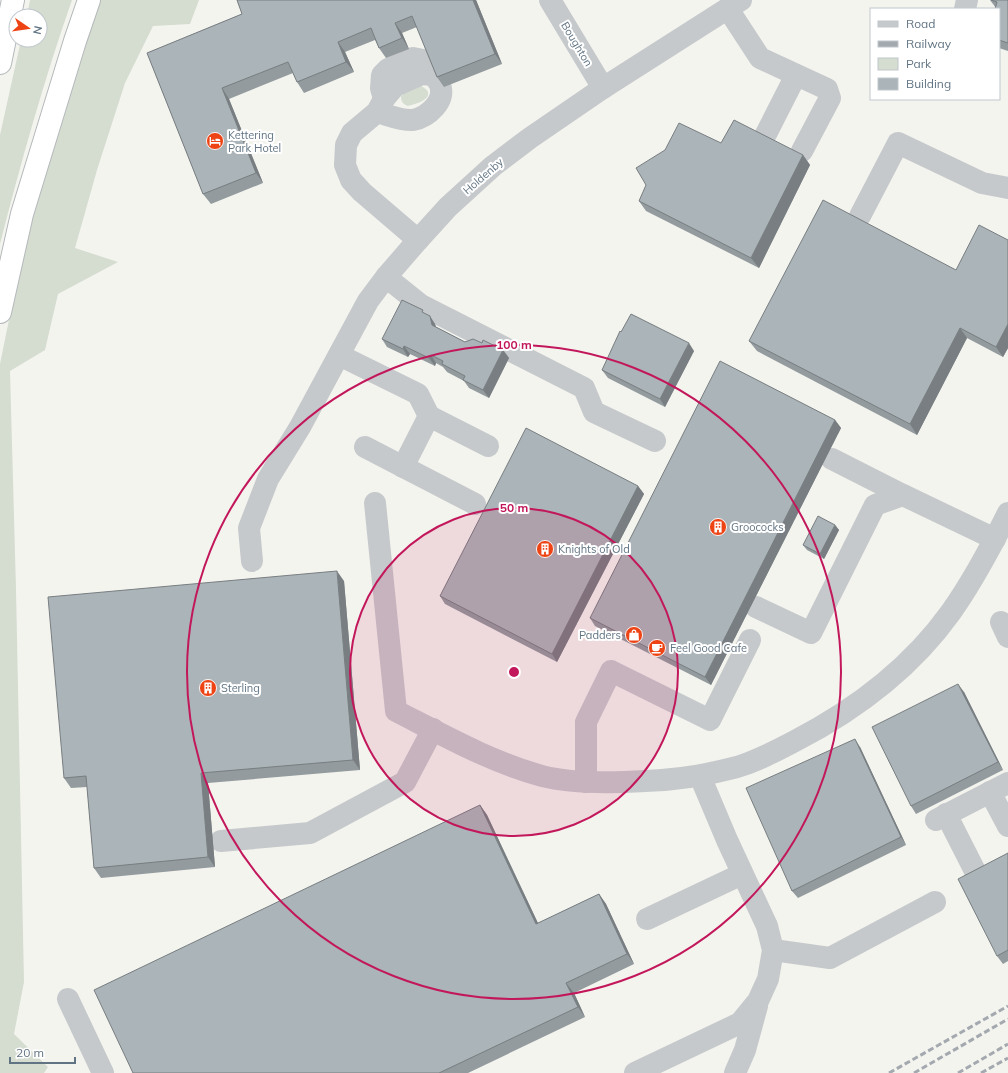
<svg xmlns="http://www.w3.org/2000/svg" width="1008" height="1073" viewBox="0 0 1008 1073" font-family="Mulish,sans-serif">
	<style>
		.green { fill: #d5dcd0 }
		.lines { fill: none; stroke-linecap: round; stroke-linejoin: round }
		.highway-casing { stroke: #b5b9bc; stroke-width: 24 }
		.minor { stroke: #c6c9cc; stroke-width: 22 }
		.highway { stroke: #fff; stroke-width: 22 }
		.rail { stroke: #a3a9af; stroke-width: 3; stroke-dasharray: 6 3; stroke-linecap: butt }
		.wall { fill: #939b9e }
		.shaded-wall { fill: #787e81 }
		.building { fill: #abb4b8; stroke: #787e81 }
		.ring { fill: none; stroke: #c2185b; stroke-width: 2 }
		.labels { text-anchor: middle; stroke-width: 4; stroke-linejoin: round; paint-order: stroke }
		.street-label { font-size: 11px; fill: #617483; stroke: #fff }
		.poi-label { font-size: 11px; fill: #617483; stroke: #fff; text-anchor: start }
		.centre { fill: #c2185b; stroke: #fff; stroke-width: 2 }
		.ring-label { font-size: 12px; text-anchor: middle; font-weight: bold; fill: #c2185b; stroke: #fff; stroke-width: 4; stroke-linejoin: round; paint-order: stroke }
	</style>
	<rect width="100%" height="100%" fill="#f4f4ef"/>
	<!-- green -->
	<g class="green">
		<path d="M30,0H72C44,80 21,162 0,244V135L21,40H40V16H27Z"/>
		<polygon points="100,0 199,0 190,24 153,26 125,83 97,170 75,248 118,262 58,294 45,350 10,371 16,589 24,982 14,1034 48,1067 44,1073 0,1073 0,364 27,231 62,107"/>
		<path d="M421,86C424,88 427,89 428,92C430,101 414,104 408,106C403,104 401,102 401,96L404,93Z"/>
	</g>
	<g class="lines">
		<!-- highway casing -->
		<g class="highway-casing">
			<g id="highway">
				<polyline points="0,63 13,0"/>
				<polyline points="0,312 22,214 75,41 89,0"/>
			</g>
		</g>
		<!-- minor -->
		<g class="minor">
			<polyline points="550,0 603,88"/>
			<polyline points="728,9 760,58 827,89 830,98 802,151"/>
			<polyline points="965,9 967,0"/>
			<polyline points="384,99 381,88 382,75 388,69 413,58 423,60 427,64 433,75"/>
			<path d="M377,112C388,115 402,121 413,120C428,117 446,101 440,85C439,82 435,78 433,75L422,74L395,86L384,99L377,112L352,133L346,145L345,165L351,180L362,192L418,240"/>
			<polyline points="766,134 796,75"/>
			<polyline points="860,216 898,143 982,183 1008,188"/>
			<polyline points="386,277 421,305 584,388 594,412 655,441"/>
			<polyline points="339,355 418,394 429,416 403,467"/>
			<polyline points="429,416 488,446"/>
			<polyline points="365,447 475,504"/>
			<polyline points="832,459 903,495"/>
			<path d="M375,503L396,711C443,735 491,762 542,776C573,784 613,783 645,781C676,780 707,775 737,767C757,761 776,751 795,741C855,710 911,668 951,612C973,581 991,547 1008,513"/>
			<polyline points="252,561 249,528 268,479 300,427 368,301 386,277 418,240 448,207 493,166 530,138 603,88 741,0"/>
			<polyline points="756,607 811,633 875,505 903,495 995,539"/>
			<polyline points="1001,622 1008,637"/>
			<polyline points="586,782 586,722 611,671 710,720 750,640"/>
			<polyline points="990,792 1008,826"/>
			<polyline points="946,814 977,875"/>
			<polyline points="936,820 1008,783"/>
			<polyline points="221,841 310,833 405,782 433,729"/>
			<polyline points="647,919 742,874"/>
			<polyline points="773,950 830,958 935,902"/>
			<polyline points="68,999 103,1073"/>
			<polyline points="635,1073 740,1023 758,1001 768,979 773,950 767,926 727,840 700,776"/>
			<polyline points="735,1073 745,1050 757,1006"/>
		</g>
		<!-- highway -->
		<use href="#highway" class="highway"/>
		<!-- rail -->
		<g class="rail">
			<polyline points="889,1073 1008,1006"/>
			<polyline points="914,1073 1008,1019"/>
			<polyline points="958,1073 1008,1044"/>
			<polyline points="981,1073 1008,1058"/>
		</g>
	</g>
	<!-- wall -->
	<g class="wall">
		<polygon points="237,0 476,0 502,64 444,87 437,77 417,27 402,33 409,49 386,58 379,48 375,40 345,52 354,72 304,93 297,82 293,73 229,99 263,183 211,204 203,194 147,53 242,14"/>
		<polygon points="990,0 1008,0 1008,51 999,48 999,9 996,8"/>
		<polygon points="721,143 803,155 810,165 759,268 646,211 639,201"/>
		<polygon points="1008,240 1008,348 1003,357 967,338 917,435 757,351 749,341 956,270"/>
		<polygon points="426,314 435,324 436,327 465,342 482,343 503,350 509,358 489,398 469,388 464,381 447,372 443,367 436,363 435,366 410,354 408,357 387,347 382,339"/>
		<polygon points="621,332 694,351 665,407 608,378 602,370"/>
		<polygon points="835,420 841,428 711,685 595,626 590,618"/>
		<polygon points="638,486 644,494 557,662 445,604 440,596"/>
		<polygon points="835,525 839,530 824,559 807,550 803,545"/>
		<polygon points="344,581 360,770 208,783 215,867 101,878 94,868 87,787 71,788 64,778"/>
		<polygon points="964,692 1003,770 916,814 911,806"/>
		<polygon points="860,747 906,845 798,898 792,891"/>
		<polygon points="480,805 487,815 538,923 599,894 606,904 634,964 574,993 585,1017 468,1073 133,1073"/>
		<polygon points="1008,853 1008,961 1003,964 997,956"/>
	</g>
	<!-- shaded-wall -->
	<g class="shaded-wall">
		<polygon points="473,0 476,0 502,64 495,54"/>
		<polygon points="395,23 402,33 409,49 402,38"/>
		<polygon points="338,42 345,52 354,72 346,62"/>
		<polygon points="222,88 229,99 263,183 256,173"/>
		<polygon points="803,155 810,165 759,268 751,258"/>
		<polygon points="430,316 435,324 438,333 432,325"/>
		<polygon points="1008,324 1008,348 1003,357 996,347"/>
		<polygon points="960,328 967,338 917,435 910,424"/>
		<polygon points="689,343 694,351 665,407 660,399"/>
		<polygon points="404,346 410,354 408,357 403,349"/>
		<polygon points="503,350 509,358 489,398 483,390"/>
		<polygon points="431,355 436,363 435,366 429,358"/>
		<polygon points="835,420 841,428 711,685 705,677"/>
		<polygon points="638,486 644,494 557,662 552,654"/>
		<polygon points="835,525 839,530 824,559 820,554"/>
		<polygon points="337,571 344,581 360,770 353,760"/>
		<polygon points="958,684 964,692 1003,770 998,762"/>
		<polygon points="855,739 860,747 906,845 901,837"/>
		<polygon points="201,773 208,783 215,867 208,857"/>
		<polygon points="480,805 487,815 543,934 536,924"/>
		<polygon points="599,894 606,904 634,964 627,954"/>
		<polygon points="566,983 574,993 585,1017 578,1007"/>
	</g>
	<!-- building -->
	<g class="building">
		<polygon points="237,0 473,0 495,54 437,77 412,16 395,23 402,38 379,48 371,28 338,42 346,62 297,82 288,62 222,88 256,173 203,194 147,53 242,14"/>
		<polygon points="991,0 1008,0 1008,43 999,40 999,9 995,9 997,2"/>
		<polygon points="734,120 803,155 751,258 639,201 646,185 636,168 665,150 679,123 721,143"/>
		<polygon points="823,200 956,270 979,225 1008,240 1008,324 996,347 960,328 910,424 749,341"/>
		<polygon points="402,300 423,310 422,312 430,316 432,325 465,342 473,339 482,343 483,340 503,350 483,390 463,380 465,376 442,364 443,361 431,355 429,358 404,346 403,349 382,339"/>
		<polygon points="631,314 689,343 660,399 602,370 620,331 621,332"/>
		<polygon points="720,361 835,420 705,677 590,618"/>
		<polygon points="526,428 638,486 552,654 440,596"/>
		<polygon points="818,516 835,525 820,554 803,545"/>
		<polygon points="337,571 353,760 201,773 208,857 94,868 86,776 64,778 48,597"/>
		<polygon points="958,684 998,762 911,806 872,727"/>
		<polygon points="855,739 901,837 792,891 746,788"/>
		<polygon points="480,805 536,924 599,894 627,954 566,983 578,1007 439,1073 133,1073 94,990"/>
		<polygon points="1008,853 1008,950 997,956 958,879"/>
	</g>
	<!-- distance rings -->
	<circle cx="514" cy="672" r="164" fill="#c2185b" fill-opacity=".12"/>
	<g class="ring">
		<circle cx="514" cy="672" r="164"/>
		<circle cx="514" cy="672" r="327"/>
	</g>
	<!-- icons -->
	<defs>
		<g id="hotel-disc" transform="scale(0.9)"><circle r="9.5" fill="#ee4415" stroke="#fff"/><path d="M-6-4.5h1.5V1H6V5H4.5V3h-9V5H-6ZM-4 0a1.8 1.8 0 1 1 3.6 0ZM.5 0V-2.5h3Q6-2.5 6 0Z" fill="#fff"/></g>
		<g id="building-disc" transform="scale(0.9)"><circle r="9.5" fill="#ee4415" stroke="#fff"/><path d="M-4-6H4V6H1V3H-1V6H-4ZM-2.5-4.3h1.7v1.8h-1.7ZM.8-4.3h1.7v1.8H.8ZM-2.5-1h1.7V.8h-1.7ZM.8-1h1.7V.8H.8Z" fill="#fff"/></g>
		<g id="shop-disc" transform="scale(0.9)"><circle r="9.5" fill="#ee4415" stroke="#fff"/><path d="M-5-2.5h2.3a2.7 3.5 0 0 1 5.4 0H5L5.5 6h-11ZM-1.5-2.5h3a1.5 2.3 0 0 0-3 0Z" fill="#fff"/></g>
		<g id="cafe-disc" transform="scale(0.9)"><circle r="9.5" fill="#ee4415" stroke="#fff"/><path d="M-5.5-4.5H6V0H3Q3 3.5 0 3.5H-2.5Q-5.5 3.5-5.5 0ZM3-3.2v2h1.7v-2ZM-6 4.5H4V6H-6Z" fill="#fff"/></g>
	</defs>
	<g fill-rule="evenodd">
		<use href="#hotel-disc" x="215" y="141"/>
		<use href="#building-disc" x="718" y="527"/>
		<use href="#building-disc" x="545" y="549"/>
		<use href="#shop-disc" x="634" y="635"/>
		<use href="#cafe-disc" x="657" y="648"/>
		<use href="#building-disc" x="208" y="688"/>
	</g>
	<g class="labels">
		<!-- street labels -->
		<g class="street-label">
			<text transform="translate(577 44) rotate(59)" y="4">Boughton</text>
			<text transform="translate(483 176) rotate(-41)" y="4">Holdenby</text>
		</g>
		<!-- poi labels -->
		<g class="poi-label">
			<text x="228" y="139">Kettering<tspan x="228" dy="13">Park Hotel</tspan></text>
			<text x="731" y="531">Groococks</text>
			<text x="558" y="553">Knights of Old</text>
			<text x="621" y="639" text-anchor="end">Padders</text>
			<text x="670" y="652">Feel Good Cafe</text>
			<text x="221" y="692">Sterling</text>
		</g>
	</g>
	<circle cx="514" cy="672" r="6" class="centre"/>
	<g class="ring-label">
		<text x="514" y="349">100 m</text>
		<text x="514" y="512">50 m</text>
	</g>
	<!-- legend -->
	<rect x="870" y="8" width="130" height="92" fill="#ffffff" stroke="#c0c7cd"/>
	<rect x="878" y="21" width="20" height="6" fill="#c6c9cc" stroke="#c0c7cd"/>
	<text x="906" y="28" font-size="12" fill="#617483">Road</text>
	<rect x="878" y="41" width="20" height="6" fill="#a3a9af" stroke="#c0c7cd"/>
	<text x="906" y="48" font-size="12" fill="#617483">Railway</text>
	<rect x="878" y="58" width="20" height="12" fill="#d5dcd0" stroke="#c0c7cd"/>
	<text x="906" y="68" font-size="12" fill="#617483">Park</text>
	<rect x="878" y="78" width="20" height="12" fill="#abb4b8" stroke="#c0c7cd"/>
	<text x="906" y="88" font-size="12" fill="#617483">Building</text>
	<!-- north arrow -->
	<g transform="translate(28 28) rotate(103)"><circle r="19" fill="#ffffff" stroke="#c0c7cd"/>
	<path d="M0-3L7 15L0 10L-7 15Z" fill="#ee4415"/>
	<text y="-6" font-size="11" font-weight="bold" text-anchor="middle" fill="#617483">N</text>
	</g>
	<!-- scale -->
	<path d="M10 1057v6h65v-6" fill="none" stroke="#617483" stroke-width="2"/>
	<text x="16" y="1057" font-size="12" fill="#617483" stroke="#ffffff" stroke-width="3" paint-order="stroke">20 m</text>
</svg>
